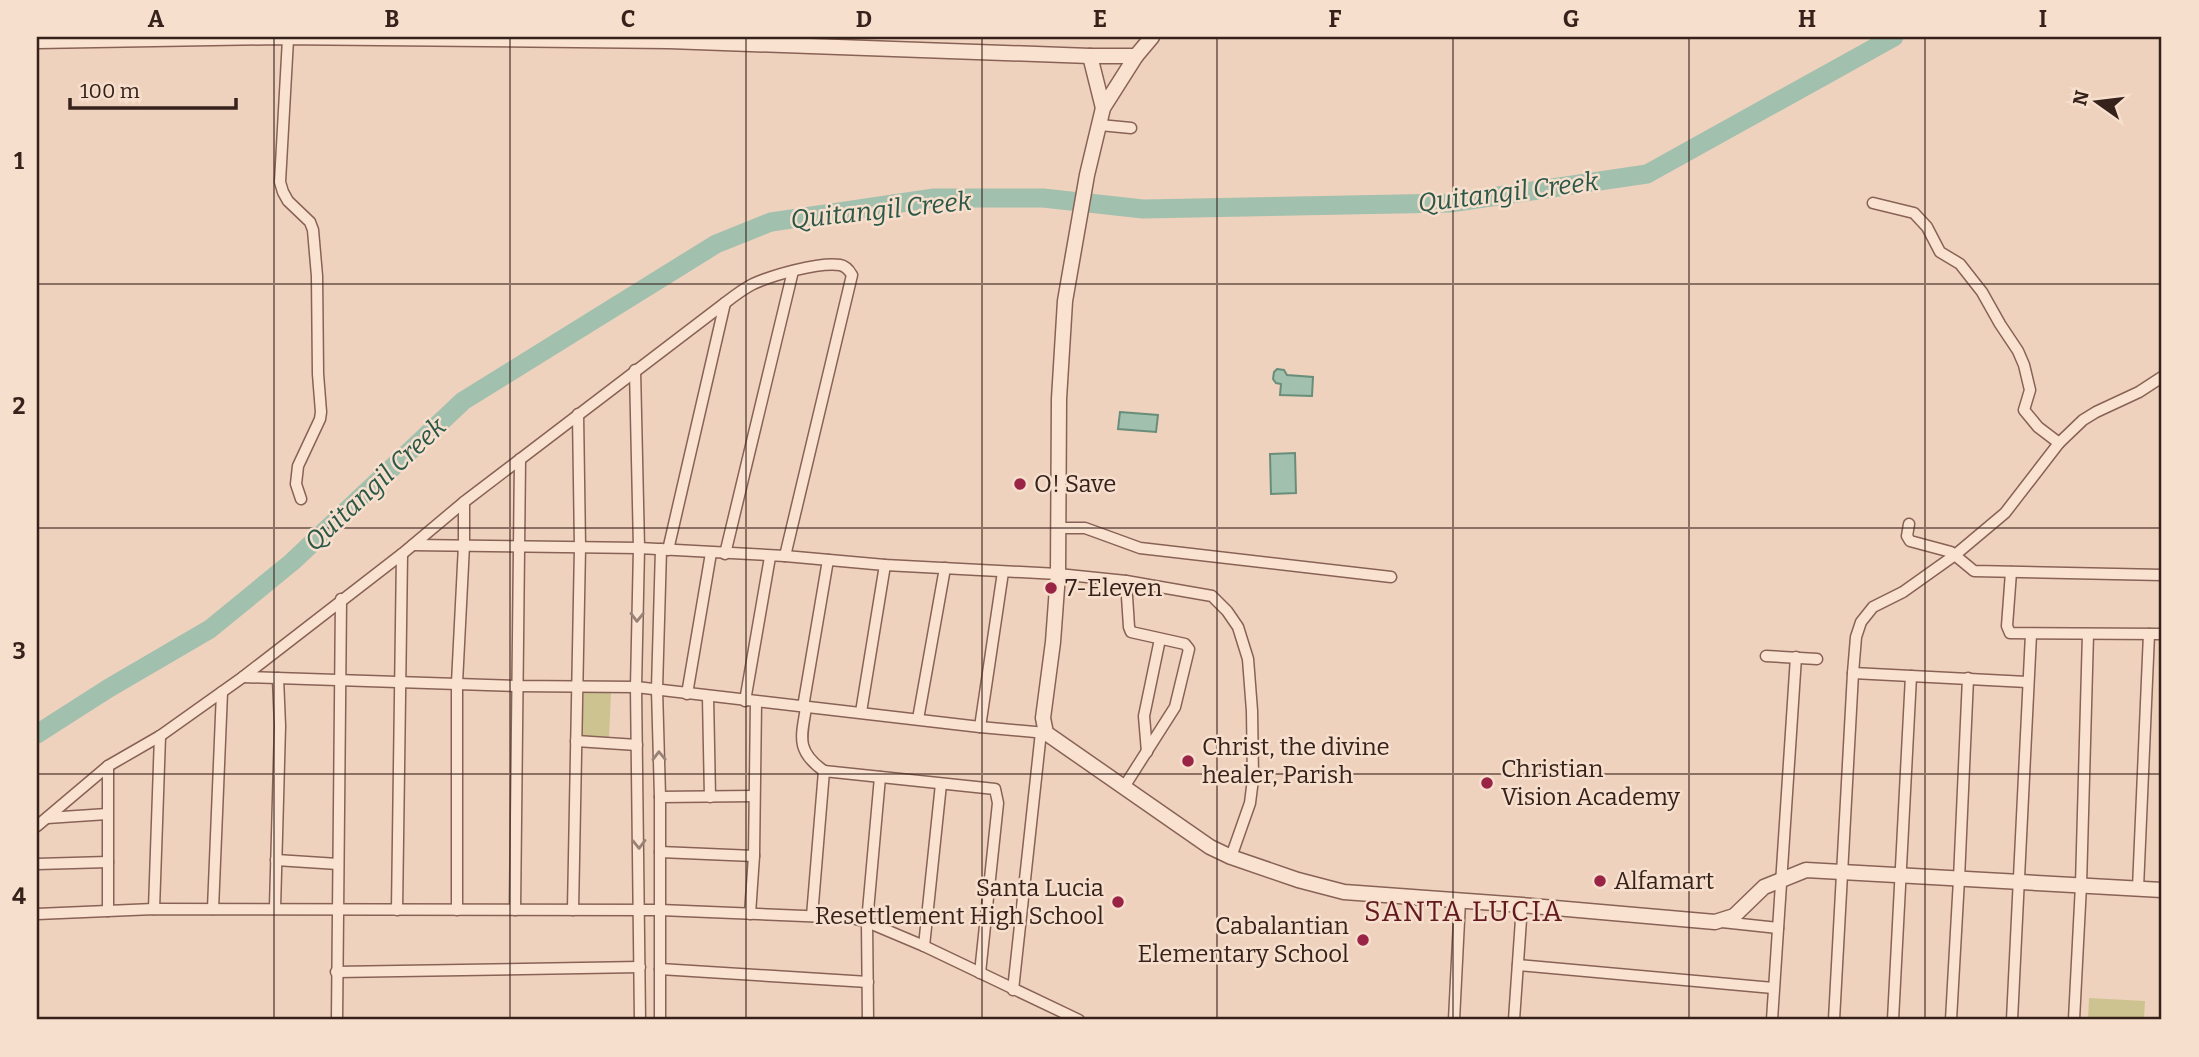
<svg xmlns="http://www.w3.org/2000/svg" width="2199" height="1057" viewBox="0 0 2199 1057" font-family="Bitter,serif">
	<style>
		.green { fill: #cdc391 }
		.water { fill: #a1c0ae; stroke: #688e7a; stroke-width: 2 }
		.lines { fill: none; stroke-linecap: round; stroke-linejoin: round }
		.river { stroke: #a1c0ae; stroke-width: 19 }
		.minor-casing { stroke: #886256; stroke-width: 13 }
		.tertiary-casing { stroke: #886256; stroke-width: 17 }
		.minor { stroke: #fae2d1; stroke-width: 10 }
		.tertiary { stroke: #fae2d1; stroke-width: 14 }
		.oneway { stroke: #988276 }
		.grid { fill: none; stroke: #36211b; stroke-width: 2; stroke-opacity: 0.55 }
		.poi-dot { fill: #992446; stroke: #f6dfcd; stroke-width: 2.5 }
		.labels { text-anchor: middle; stroke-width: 5; stroke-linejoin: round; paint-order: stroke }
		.poi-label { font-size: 24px; fill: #36211b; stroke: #f6dfcd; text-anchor: start }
		.water-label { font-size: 26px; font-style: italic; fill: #2a5747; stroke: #f6dfcd }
		.quarter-label { font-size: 28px; letter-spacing: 2px; fill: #64191f; stroke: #f6dfcd }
		.neatline { fill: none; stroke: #36211b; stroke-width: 2.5 }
		.grid-label { font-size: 23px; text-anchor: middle; font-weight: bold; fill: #36211b }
	</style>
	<rect width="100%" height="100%" fill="#efd2bd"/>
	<!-- green -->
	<g class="green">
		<polygon points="584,691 611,693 609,738 582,737"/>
		<polygon points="2089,998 2145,1001 2144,1020 2088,1020"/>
	</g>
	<!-- water -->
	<g class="water">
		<polygon points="1277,369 1284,370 1287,375 1313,377 1312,396 1280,395 1281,384 1276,383 1273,379 1274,372"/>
		<polygon points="1120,412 1158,415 1156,432 1118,429"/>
		<polygon points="1295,453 1296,493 1271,494 1270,454"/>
	</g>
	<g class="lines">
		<!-- river -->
		<polyline class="river" points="37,734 109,688 210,629 292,562 463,401 716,244 771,222 934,198 1043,198 1143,209 1450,203 1647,174 1894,37"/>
		<!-- minor casing -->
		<g class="minor-casing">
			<g id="minor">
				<polyline points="288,39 280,182 283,192 288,201 310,222 313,230 317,276 318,374 321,412 320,419 298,466 296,484 301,499"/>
				<polyline points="1100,125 1131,128"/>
				<polyline points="1873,203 1914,213 1927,227 1940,252 1960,264 1982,292 2000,324 2018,351 2024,365 2030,390 2024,410 2038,427 2059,443"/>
				<polyline points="635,370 639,548 636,687 640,1020"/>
				<polyline points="1909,524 1907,536 1910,541 1951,552 1974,571 2162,575"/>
				<polyline points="1058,528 1085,528 1140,548 1391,577"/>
				<polyline points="413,545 639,548 785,556 885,565 1058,574 1126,581 1212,596 1227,611 1238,627 1248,659 1252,711 1253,779 1250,803 1231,857"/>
				<polyline points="668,550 725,303"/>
				<polyline points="725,554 793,271"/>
				<polyline points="2011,572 2007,626 2010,633 2162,634"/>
				<polyline points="1766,656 1817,659"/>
				<polyline points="1853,673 2027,682"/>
				<polyline points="243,677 516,686 636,687 980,727 1046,733"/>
				<polyline points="687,694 711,553"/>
				<polyline points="708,697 710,797"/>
				<polyline points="745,701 770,557"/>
				<polyline points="803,707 828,560"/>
				<path d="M806,708C801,738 796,751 824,771"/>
				<polyline points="861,712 885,565"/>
				<polyline points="918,719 945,568"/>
				<polyline points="980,727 1003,572"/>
				<polyline points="576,741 637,745"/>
				<polyline points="1147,752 1144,716 1160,639"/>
				<polyline points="1124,787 1175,707 1189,649 1185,644 1131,632 1129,627 1126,581"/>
				<polyline points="660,797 754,796"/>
				<polyline points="47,818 107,814"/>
				<path d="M37,826L108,766L160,736L243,677L402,554L464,502L725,303C734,296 743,289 753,284C773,275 818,262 840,265C846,266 849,270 852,275L785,556"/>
				<polyline points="660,852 754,856"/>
				<polyline points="276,860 338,864"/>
				<polyline points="37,864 108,862"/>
				<polyline points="2138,888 2149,634"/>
				<polyline points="275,908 280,726 278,678"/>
				<polyline points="154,909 160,736"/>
				<polyline points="213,909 222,692"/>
				<polyline points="397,910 402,554"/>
				<polyline points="457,910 457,683 464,545 464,502"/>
				<polyline points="515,910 520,459"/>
				<polyline points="573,910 580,547 578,414"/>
				<polyline points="108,911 108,766"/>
				<polyline points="37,914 154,909 660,910 852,918 867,922 924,946 1079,1020"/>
				<polyline points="750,914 754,856 756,702"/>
				<polyline points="812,916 824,771 995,789 998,803 980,973"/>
				<polyline points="1722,922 1778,928"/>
				<polyline points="924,946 941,784"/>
				<polyline points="1518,965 1773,988"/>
				<polyline points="660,969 868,982"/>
				<polyline points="336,972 640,967"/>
				<polyline points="1013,990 1041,732"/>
				<polyline points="337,1020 341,599"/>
				<polyline points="660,1020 660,797 657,689 661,549"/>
				<polyline points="868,1020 867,922 880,777"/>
				<polyline points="1454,1020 1460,901"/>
				<polyline points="1514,1020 1522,905"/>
				<polyline points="1772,1020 1796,657"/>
				<polyline points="1834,1020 1853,673 1856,637 1861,622 1873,607 1903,592 1955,555 2005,513 2059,443 2083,420 2096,412 2139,392 2162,377"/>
				<polyline points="1893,1020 1911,676"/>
				<polyline points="1951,1020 1959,879 1968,678"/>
				<polyline points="2012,1020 2031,634"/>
				<polyline points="2074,1020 2081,885 2088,634"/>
			</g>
		</g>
		<!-- tertiary casing -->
		<g class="tertiary-casing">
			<g id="tertiary">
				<polyline points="37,41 278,37 669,41 1090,56 1136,56 1152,37"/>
				<polyline points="1090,56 1103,108"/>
				<polyline points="1136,56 1103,108 1087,175 1065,301 1059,399 1058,574 1053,642 1043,718 1046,733 1210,847 1231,857 1298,880 1344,892 1522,905 1715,922 1734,916 1764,887 1806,870 2162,890"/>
			</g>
		</g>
		<!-- minor -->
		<use href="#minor" class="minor"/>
		<!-- tertiary -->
		<use href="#tertiary" class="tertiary"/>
	</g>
	<!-- one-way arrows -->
	<defs><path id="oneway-chevron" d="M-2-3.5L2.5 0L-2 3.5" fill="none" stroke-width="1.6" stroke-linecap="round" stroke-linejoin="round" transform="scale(1.75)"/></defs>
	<g class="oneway">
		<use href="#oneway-chevron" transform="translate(637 617) rotate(91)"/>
		<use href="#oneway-chevron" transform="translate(659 756) rotate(-91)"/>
		<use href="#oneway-chevron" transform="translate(639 844) rotate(89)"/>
	</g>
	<!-- grid -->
	<path class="grid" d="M274,37V1020M510,37V1020M746,37V1020M982,37V1020M1217,37V1020M1453,37V1020M1689,37V1020M1925,37V1020M37,284H2162M37,528H2162M37,774H2162"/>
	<!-- markers -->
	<g class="poi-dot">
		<circle cx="1020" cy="484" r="7"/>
		<circle cx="1051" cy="588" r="7"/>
		<circle cx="1188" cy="761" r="7"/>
		<circle cx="1487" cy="783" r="7"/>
		<circle cx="1600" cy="881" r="7"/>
		<circle cx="1118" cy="902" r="7"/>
		<circle cx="1363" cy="940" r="7"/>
	</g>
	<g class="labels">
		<!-- poi labels -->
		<g class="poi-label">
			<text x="1034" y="492">O! Save</text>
			<text x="1065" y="596">7-Eleven</text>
			<text x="1202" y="755">Christ, the divine<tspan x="1202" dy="28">healer, Parish</tspan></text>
			<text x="1501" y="777">Christian<tspan x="1501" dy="28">Vision Academy</tspan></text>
			<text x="1614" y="889">Alfamart</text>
			<text x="1104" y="896" text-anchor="end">Santa Lucia<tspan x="1104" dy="28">Resettlement High School</tspan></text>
			<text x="1349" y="934" text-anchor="end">Cabalantian<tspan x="1349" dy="28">Elementary School</tspan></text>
		</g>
		<!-- water labels -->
		<g class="water-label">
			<text transform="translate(1508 192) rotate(-7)" y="9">Quitangil Creek</text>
			<text transform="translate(881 210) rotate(-6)" y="9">Quitangil Creek</text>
			<text transform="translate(375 484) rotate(-43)" y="9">Quitangil Creek</text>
		</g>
		<!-- quarter labels -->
		<g class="quarter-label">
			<text x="1464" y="921">SANTA LUCIA</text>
		</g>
	</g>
	<!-- border -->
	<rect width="2199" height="1057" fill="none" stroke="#f6dfcd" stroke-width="77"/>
	<!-- north arrow -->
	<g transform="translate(2097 102) rotate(284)" stroke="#f6dfcd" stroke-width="5" paint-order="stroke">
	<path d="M0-5L12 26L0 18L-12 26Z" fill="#36211b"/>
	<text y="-10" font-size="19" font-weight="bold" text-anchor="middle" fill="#36211b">N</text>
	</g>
	<!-- scale -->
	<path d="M70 98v10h166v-10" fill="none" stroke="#36211b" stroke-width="3.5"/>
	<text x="80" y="98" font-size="21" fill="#36211b" stroke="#f6dfcd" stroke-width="5" paint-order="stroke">100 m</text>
	<rect x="38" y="38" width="2122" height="980" class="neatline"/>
	<g class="grid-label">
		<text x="156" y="27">A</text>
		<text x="392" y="27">B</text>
		<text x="628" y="27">C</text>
		<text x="864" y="27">D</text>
		<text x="1100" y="27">E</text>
		<text x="1335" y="27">F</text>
		<text x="1571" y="27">G</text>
		<text x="1807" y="27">H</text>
		<text x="2043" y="27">I</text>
		<text x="19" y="169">1</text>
		<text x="19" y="414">2</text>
		<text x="19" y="659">3</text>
		<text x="19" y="904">4</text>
	</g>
</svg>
